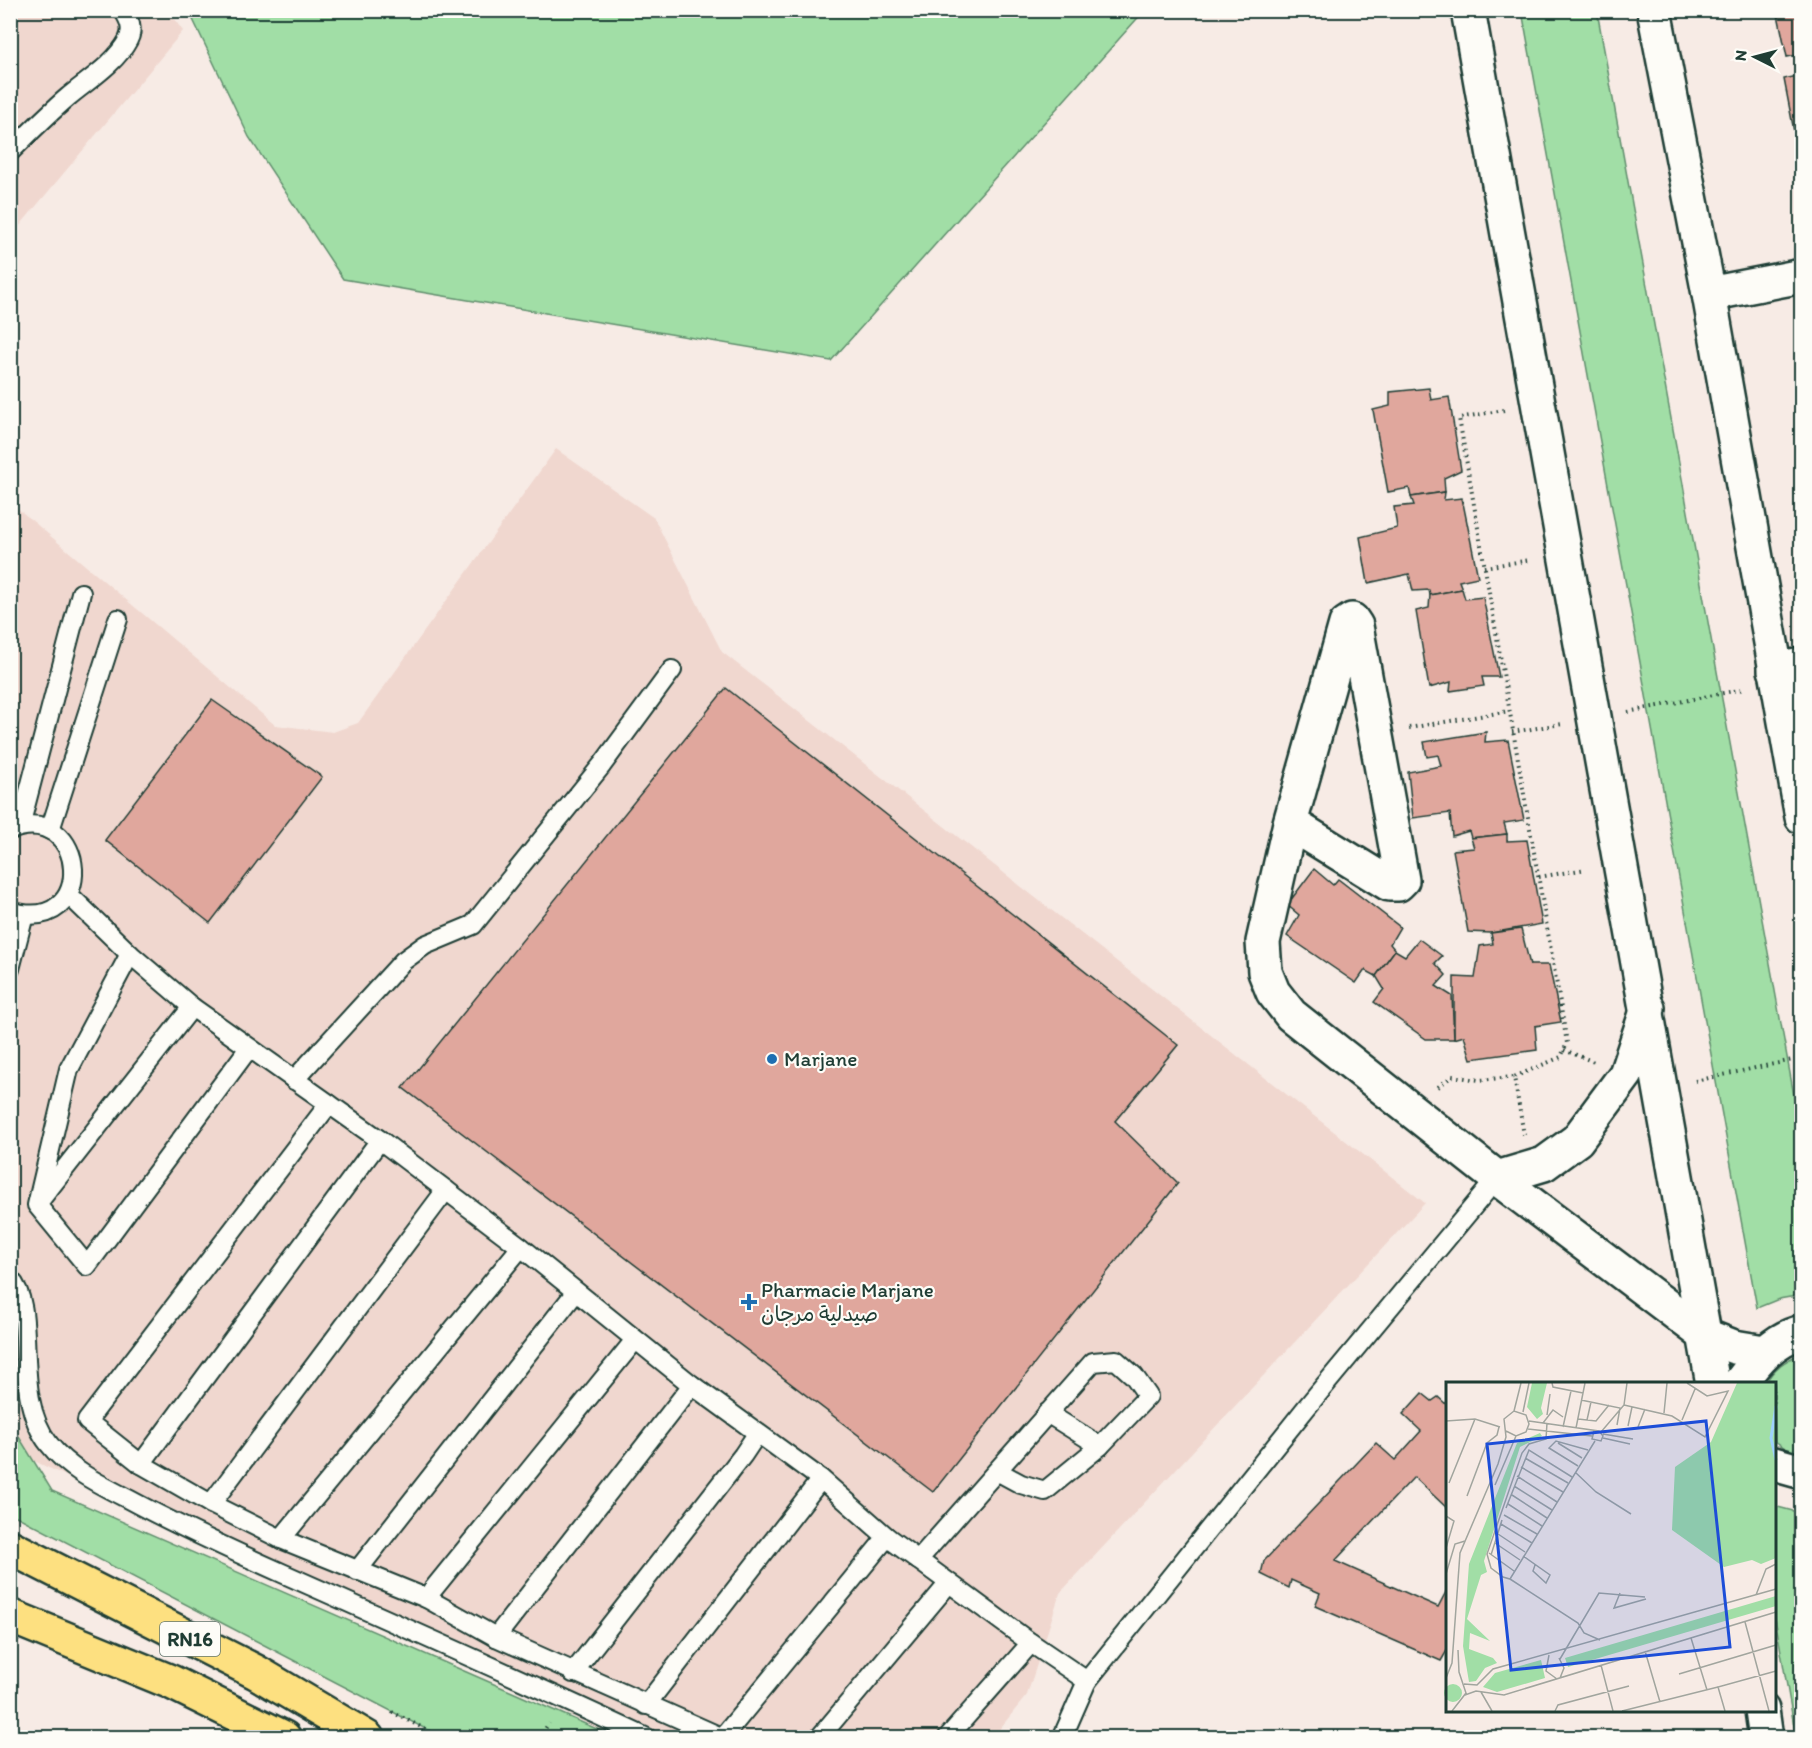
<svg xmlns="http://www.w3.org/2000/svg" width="1812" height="1748" viewBox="0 0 1812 1748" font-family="Itim,'Playpen Sans Arabic',sans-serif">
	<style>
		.built { fill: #f0d7cf }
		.green { fill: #a1dea6; stroke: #608e6d; stroke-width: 1.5 }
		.building { fill: #e0a79d; stroke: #1f3d34; stroke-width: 1.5 }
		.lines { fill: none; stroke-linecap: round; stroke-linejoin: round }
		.lane-casing { stroke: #1f3d34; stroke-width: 22 }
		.street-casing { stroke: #1f3d34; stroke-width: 38 }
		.secondary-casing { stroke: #1f3d34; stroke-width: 38 }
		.highway-casing { stroke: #1f3d34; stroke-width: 38 }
		.path { stroke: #1f3d34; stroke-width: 4; stroke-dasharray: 1.5 4.5; stroke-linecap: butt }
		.lane { stroke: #fdfcf7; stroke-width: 18 }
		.street { stroke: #fdfcf7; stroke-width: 33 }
		.secondary { stroke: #fdfcf7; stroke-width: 33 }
		.highway { stroke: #fde080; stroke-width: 33 }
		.poi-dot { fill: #1f6fb2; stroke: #fdfcf7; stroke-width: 2 }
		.labels { text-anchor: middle; stroke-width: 4.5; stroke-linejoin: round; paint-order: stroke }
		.shield { fill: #fdfcf7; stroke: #62766e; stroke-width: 1.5 }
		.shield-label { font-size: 20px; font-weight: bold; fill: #1f3d34 }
		.poi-label { font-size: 21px; fill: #1f3d34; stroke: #fdfcf7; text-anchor: start }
		.inset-river { fill: none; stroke: #9ed1fc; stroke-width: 3 }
		.inset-road { fill: none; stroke: #a1a59e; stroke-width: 1.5 }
		.view { fill: #1d4ed8; fill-opacity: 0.15; stroke: #1d4ed8; stroke-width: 3 }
		.inset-edge { fill: none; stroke: #1f3d34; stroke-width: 3 }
	</style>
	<rect width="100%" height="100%" fill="#f7ebe5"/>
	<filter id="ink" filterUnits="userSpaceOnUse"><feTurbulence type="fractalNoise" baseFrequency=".0167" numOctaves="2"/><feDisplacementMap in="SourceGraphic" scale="12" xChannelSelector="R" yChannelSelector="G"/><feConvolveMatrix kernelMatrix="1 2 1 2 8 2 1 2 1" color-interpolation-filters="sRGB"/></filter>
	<g filter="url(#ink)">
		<!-- built -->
		<g class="built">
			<polygon points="11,11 168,11 183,31 11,236"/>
			<polygon points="556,449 654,518 722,652 1425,1203 1060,1593 1027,1695 993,1737 616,1737 11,1450 10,502 275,725 333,732 358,723"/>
		</g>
		<!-- green -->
		<g class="green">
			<polygon points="189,11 1144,11 831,361 343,279 249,137"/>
			<polygon points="1522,11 1597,11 1801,1134 1801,1295 1779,1299 1757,1308"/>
			<path d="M1801,1354V1456L1794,1454L1775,1441L1774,1384H1765C1774,1368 1785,1360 1801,1354Z"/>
			<polygon points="11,1424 52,1491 615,1737 441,1737 14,1515 10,1506"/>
			<polygon points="1774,1506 1801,1513 1801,1737 1796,1737 1775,1618"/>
		</g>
		<!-- building -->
		<g class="building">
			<polygon points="1777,10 1802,10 1802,54 1787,57"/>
			<polygon points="1802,75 1802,151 1798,152 1784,79"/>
			<polygon points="1429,388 1431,400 1449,397 1461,470 1444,478 1445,492 1411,497 1409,488 1388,492 1373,410 1390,406 1390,392"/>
			<polygon points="1445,492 1444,500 1462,498 1478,577 1459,581 1462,589 1430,595 1429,590 1413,591 1409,574 1368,583 1360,537 1397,528 1394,507 1414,505 1411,497"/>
			<polygon points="1462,589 1465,599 1483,597 1499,677 1482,677 1484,686 1450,691 1451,682 1429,688 1416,611 1429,608 1430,595"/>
			<polygon points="726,688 1178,1045 1115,1121 1178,1183 933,1492 403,1088"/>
			<polygon points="212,700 322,777 210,923 105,840"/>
			<polygon points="1486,732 1485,742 1508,740 1524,820 1504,823 1507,834 1471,838 1469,831 1452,836 1450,813 1413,818 1408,772 1441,766 1438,755 1427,757 1424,742"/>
			<polygon points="1507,834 1507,841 1527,840 1542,924 1491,933 1468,932 1453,850 1474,848 1471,838"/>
			<polygon points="1314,869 1333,885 1338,879 1400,927 1390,944 1395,950 1376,976 1365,970 1356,983 1287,936 1299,915 1287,905"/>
			<polygon points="1521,929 1530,965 1549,965 1561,1022 1535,1026 1537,1050 1471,1059 1464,1036 1454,1039 1454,977 1475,978 1480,946 1493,944 1491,933"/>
			<polygon points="1419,939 1442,956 1435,963 1446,975 1436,986 1452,996 1454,1039 1426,1039 1374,1002 1384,989 1376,976 1395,950 1405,956"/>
			<polygon points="1422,1393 1432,1401 1438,1397 1448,1406 1448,1509 1414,1477 1335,1561 1438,1607 1448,1588 1448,1649 1441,1661 1315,1606 1320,1593 1291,1580 1289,1588 1261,1574 1264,1561 1376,1443 1395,1460 1421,1431 1403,1414"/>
		</g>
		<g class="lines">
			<!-- lane casing -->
			<g class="lane-casing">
				<g id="lane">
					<path d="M10,152C29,133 48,114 68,97C87,81 116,63 128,40C134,29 129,19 123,10"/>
					<polyline points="20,826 81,593"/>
					<path d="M10,830C88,799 100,938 10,911"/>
					<polyline points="50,830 118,619"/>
					<polyline points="69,895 130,954 192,1007 380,1140 521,1247 692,1385 821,1479 887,1537 1031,1643 1087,1681 1062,1738"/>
					<polyline points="130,954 69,1069 37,1205 87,1266 249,1048"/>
					<polyline points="10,969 24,915"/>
					<polyline points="294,1080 403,961 425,945 473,925 602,765 672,670"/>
					<polyline points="329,1104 87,1421 141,1464 211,1504 281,1539 426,1598 496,1637 723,1738"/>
					<polyline points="41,1199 192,1007"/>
					<path d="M10,1279C39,1309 10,1395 49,1444C69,1470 101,1485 130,1500C180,1527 231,1550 282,1573C404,1627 526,1681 647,1738"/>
					<polyline points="1047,1413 1100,1446"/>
					<polyline points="141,1464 380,1140"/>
					<polyline points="211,1504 446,1190"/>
					<polyline points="281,1539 521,1247"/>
					<polyline points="918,1560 1093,1362 1116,1360 1134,1376 1148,1396 1100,1446 1045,1491 1021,1484 997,1471"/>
					<polyline points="357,1571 575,1293"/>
					<polyline points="426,1598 635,1340"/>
					<polyline points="496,1637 692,1385"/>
					<polyline points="573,1673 743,1455 757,1434"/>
					<polyline points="1087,1681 1306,1408 1497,1178"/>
					<polyline points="646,1705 821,1479"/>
					<polyline points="723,1737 887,1537"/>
					<polyline points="819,1738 949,1583"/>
					<polyline points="947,1738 1031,1643"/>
				</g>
			</g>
			<!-- street casing -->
			<g class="street-casing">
				<g id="street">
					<polyline points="1709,294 1802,276"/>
					<polyline points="1775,670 1802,665"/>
					<polyline points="1290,823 1389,884 1398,884 1402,880 1356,626 1352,620 1346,624 1290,823 1263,942 1265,972 1273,992 1291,1015 1497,1178 1706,1336 1734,1347 1764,1352"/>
					<polyline points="1497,1178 1544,1164 1577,1140 1626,1074 1648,1008"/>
				</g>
			</g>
			<!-- secondary casing -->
			<g class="secondary-casing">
				<g id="secondary">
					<polyline points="1468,10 1713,1384"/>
					<polyline points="1654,10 1709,294 1802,817"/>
					<path d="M1739,1384C1756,1361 1773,1339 1802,1332"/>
					<polyline points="1774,1464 1802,1472"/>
					<polyline points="1762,1710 1766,1738"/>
				</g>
			</g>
			<!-- highway casing -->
			<g class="highway-casing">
				<g id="highway">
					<polyline points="10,1547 256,1672 367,1738"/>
					<polyline points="10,1616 171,1682 284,1738"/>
				</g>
			</g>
			<!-- path -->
			<g class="path">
				<polyline points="1504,410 1459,418 1567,1043 1561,1057 1514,1077 1524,1135"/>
				<polyline points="1484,567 1531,560"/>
				<polyline points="1628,712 1744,689"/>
				<polyline points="1409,728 1509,711"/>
				<polyline points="1512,732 1562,724"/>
				<polyline points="1539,877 1586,869"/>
				<polyline points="1564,1050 1594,1062"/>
				<polyline points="1695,1081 1802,1058"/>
				<polyline points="1438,1087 1452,1076 1479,1080 1514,1077"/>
				<polyline points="392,1712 442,1738"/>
				<polyline points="539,1738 549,1723"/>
			</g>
			<!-- lane -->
			<use href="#lane" class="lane"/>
			<!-- street -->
			<use href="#street" class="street"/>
			<!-- secondary -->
			<use href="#secondary" class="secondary"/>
			<!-- highway -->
			<use href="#highway" class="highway"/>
		</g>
	</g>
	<!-- markers -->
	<g class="poi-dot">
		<circle cx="772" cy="1059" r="6"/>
		<path d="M746 1293h6v6h6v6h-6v6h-6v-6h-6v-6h6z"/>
	</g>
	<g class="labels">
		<!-- shield labels -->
		<rect class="shield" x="160" y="1622" width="60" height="34" rx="4.5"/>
		<g class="shield-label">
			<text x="190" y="1646">RN16</text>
		</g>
		<!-- poi labels -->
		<g class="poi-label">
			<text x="784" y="1066">Marjane</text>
			<text x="761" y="1297">Pharmacie Marjane<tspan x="761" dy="24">صيدلية مرجان</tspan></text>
		</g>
	</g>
	<!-- overview -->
	<g transform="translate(1446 1382)">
		<rect width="330" height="330" fill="#f7ebe5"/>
		<path d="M86,1H101L95,26L97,32L91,37L81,25ZM291,1H330V176L315,182L306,178L278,185L226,148L229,85L265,60ZM94,51L96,54L74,65L38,179L41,190L35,193L21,237L44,259L24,251L23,267L47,276L51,281L39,286L30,299L23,300L17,264L23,182L71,61ZM330,214V224L122,285L119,276ZM95,278L99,296L51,310L37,305L49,291ZM-2 311a9 9 0 1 1 18 0a9 9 0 1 1-18 0Z" fill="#a1dea6"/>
		<path class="inset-river" d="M330,24L325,56L330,78"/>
		<path class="inset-road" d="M106,1L107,5L137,11M135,18L174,26L171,43M178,23L226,34L259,55L282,9L261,14L241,1M68,29L75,1M77,30L83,1M218,31L221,1M101,33L104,12M132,37L150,39L163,23M141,38L145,20M236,38L249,7M0,39L29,37L54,45M83,39L153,49L157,54L155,59L146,57L148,49M97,41L107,28L117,35M101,41L100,57L83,62L76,71L41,172L45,186L57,195L64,197L149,59M182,44L186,25M117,45L125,9M192,45L199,27M130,46L139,1M82,47L146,54M155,50L178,23L181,1M157,52L187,57M157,56L184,62M112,61L136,76M79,76L122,101M132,84L103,66L110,59L142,68M75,85L117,110M129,90L150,110L185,132M71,94L111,120M3,101L29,37M49,103L70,54M68,104L106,128M66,113L101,136M21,114L41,61L51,53L53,45M62,122L96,144M60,126L83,68L126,95M58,133L91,152M0,134L8,139L0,166M55,142L86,161M52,152L79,170M49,161L74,178M43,171L68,189M45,173L56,138M77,174L104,193L100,201L87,189L89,183M0,192L9,162L19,159M64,197L132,241L138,251L154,258M174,211L168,226L200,217M310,213L320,187L330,182M299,240L323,329M245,256L261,308M199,269L214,320M103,273L100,289L111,297M113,276L118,286L114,296M114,277L153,211L199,215M155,283L167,329M233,292L330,263M0,296L6,281L14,171L52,82L60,55L58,37L68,29L80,33L83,42L80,50L70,54L60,49M18,302L31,303L47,287L330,207M35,310L46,329M19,313L30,309L58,313L330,230M6,329L20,311L13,290L12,268M109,329L112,323L183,304M176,329L272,305M279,329L272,305L330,289"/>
		<path class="view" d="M260,39L284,265L65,288L41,62Z"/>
		<rect width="330" height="330" class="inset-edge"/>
	</g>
	<!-- margin -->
	<rect width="1812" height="1748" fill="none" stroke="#fdfcf7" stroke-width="36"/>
	<rect x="18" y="18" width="1776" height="1712" fill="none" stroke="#1f3d34" stroke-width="2" filter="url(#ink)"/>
	<!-- north arrow -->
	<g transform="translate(1755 57) rotate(276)" stroke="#fdfcf7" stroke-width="4.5" paint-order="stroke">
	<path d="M0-4.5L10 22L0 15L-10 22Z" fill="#1f3d34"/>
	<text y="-9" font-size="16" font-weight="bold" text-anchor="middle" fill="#1f3d34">N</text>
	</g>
</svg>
